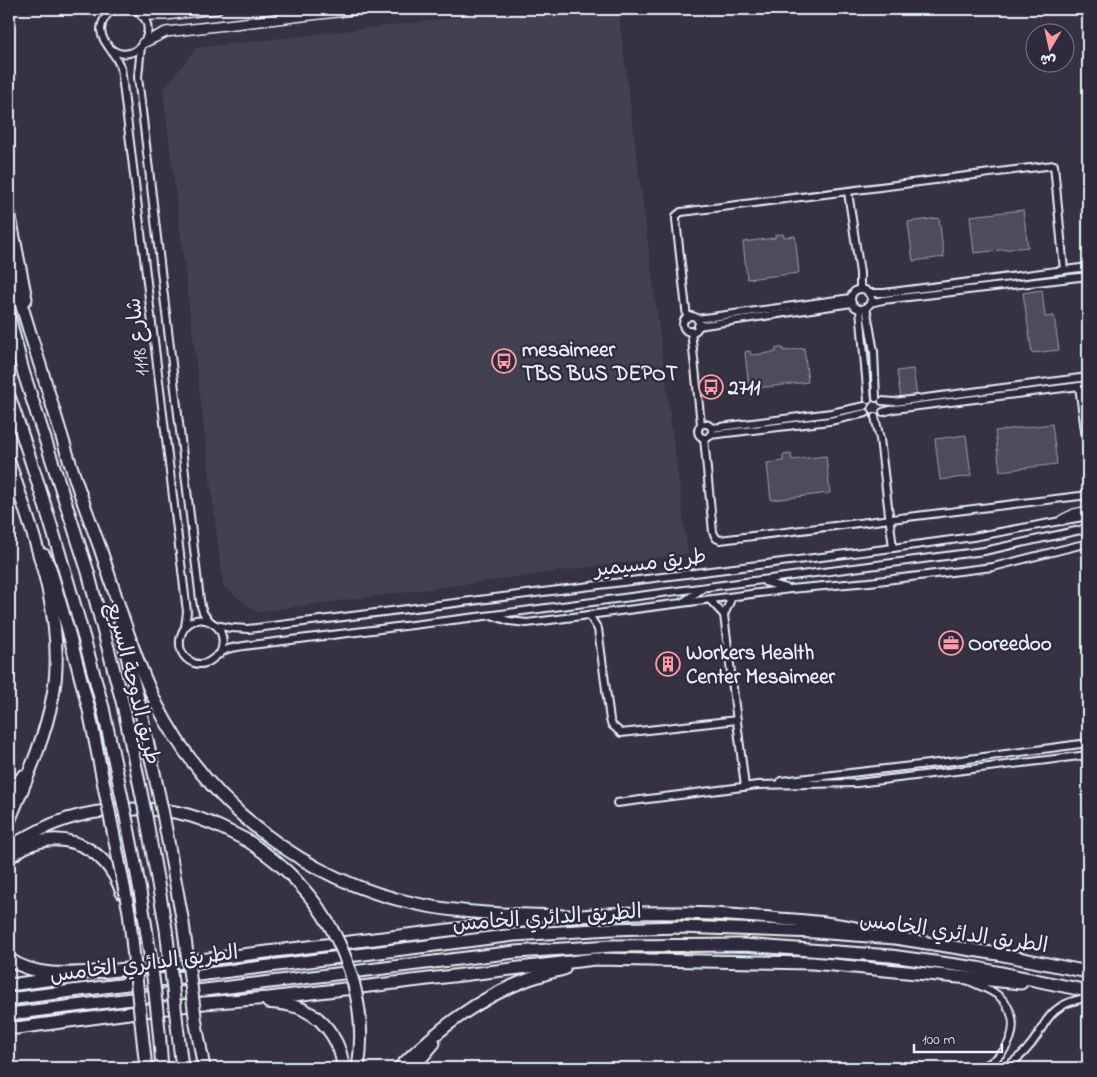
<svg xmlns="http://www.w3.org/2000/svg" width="1097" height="1077" viewBox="0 0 1097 1077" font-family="'Indie Flower','Playpen Sans Arabic',sans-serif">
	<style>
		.built { fill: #433f51 }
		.green { fill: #4d4b5c; stroke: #9a9eaa }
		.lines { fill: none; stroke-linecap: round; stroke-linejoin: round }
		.street-casing { stroke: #e8f1f8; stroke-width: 10 }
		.secondary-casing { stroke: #e8f1f8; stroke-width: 12 }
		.highway-casing { stroke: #e8f1f8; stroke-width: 15 }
		.street { stroke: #2f2a3d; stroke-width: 6 }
		.secondary { stroke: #2f2a3d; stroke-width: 9 }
		.highway { stroke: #2f2a3d; stroke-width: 11 }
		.highway-bridge-casing { stroke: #e8f1f8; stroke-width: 15; stroke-linecap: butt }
		.highway-bridge { stroke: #2f2a3d; stroke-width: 11 }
		.labels { text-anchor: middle; stroke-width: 4.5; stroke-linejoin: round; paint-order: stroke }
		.street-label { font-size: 21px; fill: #e8f1f8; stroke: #2f2a3d }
		.poi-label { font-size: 21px; font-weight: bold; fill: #e8f1f8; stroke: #2f2a3d; text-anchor: start }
	</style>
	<rect width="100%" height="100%" fill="#363244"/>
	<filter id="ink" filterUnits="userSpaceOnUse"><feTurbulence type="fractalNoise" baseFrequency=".02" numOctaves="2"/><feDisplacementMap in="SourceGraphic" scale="10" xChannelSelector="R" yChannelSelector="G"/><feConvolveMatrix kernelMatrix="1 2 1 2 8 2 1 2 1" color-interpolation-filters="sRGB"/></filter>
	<g filter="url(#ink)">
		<!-- built -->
		<polygon class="built" points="531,9 618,9 688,554 257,612 223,586 163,90 196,48"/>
		<!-- green -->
		<g class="green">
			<polygon points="1023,210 1028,247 974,253 970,216"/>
			<polygon points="939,218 944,257 913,261 908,222"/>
			<polygon points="783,234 784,237 795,236 799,273 747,279 743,242 775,238 775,235"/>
			<polygon points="1042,290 1045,317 1054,316 1059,350 1032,353 1023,293"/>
			<polygon points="776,348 783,348 784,351 804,348 808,382 749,389 745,352 750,351 751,355 776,352"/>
			<polygon points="913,369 917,397 901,399 897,371"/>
			<polygon points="1052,424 1057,464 1000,471 995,431"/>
			<polygon points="966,435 971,476 940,480 935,439"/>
			<polygon points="791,454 792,460 826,456 830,493 771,500 767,463 783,461 783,455"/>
		</g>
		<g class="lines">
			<!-- street casing -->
			<g class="street-casing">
				<g id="street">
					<path d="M115,9C107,13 101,21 101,31C102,37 105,43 110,48C135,69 166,26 134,9"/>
					<polyline points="108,46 116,58 121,68 187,612 185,627"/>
					<path d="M141,46L138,77L200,600C201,609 203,615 210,621"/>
					<polyline points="848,192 860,273 860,289"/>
					<circle cx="861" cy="299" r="10"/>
					<polyline points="868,293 884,293 1088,267"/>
					<polyline points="870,303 883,300 1088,276"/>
					<polyline points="866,307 874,352 876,398"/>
					<polyline points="860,309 868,400"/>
					<circle cx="691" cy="324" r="8"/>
					<polyline points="687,318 676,220 676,216 681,212 690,211 1054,165 1064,270"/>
					<polyline points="697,319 851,298"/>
					<polyline points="698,326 852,303"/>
					<polyline points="691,331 701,424"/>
					<polyline points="1079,386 1088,453"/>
					<polyline points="882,401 894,402 1088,377"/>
					<polyline points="883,412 894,409 1088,385"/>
					<polyline points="875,417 880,439 893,548"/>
					<circle cx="705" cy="431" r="7"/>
					<polyline points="712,428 831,413 865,406"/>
					<polyline points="710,435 830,421 866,413"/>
					<polyline points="704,438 713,532 716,538 720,540 1088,495"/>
					<polyline points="765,582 786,588"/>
					<polyline points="732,597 724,615 745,787"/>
					<polyline points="710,600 724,615"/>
					<polyline points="683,602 702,589"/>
					<polyline points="589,615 598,629 610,720 612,725 621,733 737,720"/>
					<polyline points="494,616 509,621 527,623 790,589 869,582 993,567 1088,543"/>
					<polyline points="215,625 231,628 248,629 893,548 973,537 1088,516"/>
					<path d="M220,654C226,640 222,624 205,620C180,615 169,654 194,663C210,668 215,653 228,649C235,647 244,646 251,645L493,615L984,551L1085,529"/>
					<polyline points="781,781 946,762 1088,743"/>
					<polyline points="617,803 758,785 857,783 1088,755"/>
					<path d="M969,981C980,986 992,990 1000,997C1026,1022 1009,1058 979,1068"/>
					<path d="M1003,1068C1017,1061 1028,1050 1037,1036C1043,1026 1047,1017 1056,1010C1065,1002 1077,1000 1088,997"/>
				</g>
			</g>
			<!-- secondary casing -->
			<g class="secondary-casing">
				<g id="secondary">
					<polyline points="142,15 165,15 217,9"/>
					<polyline points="143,43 166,32 362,9"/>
					<polyline points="1062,520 1074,514 1088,511"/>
					<polyline points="1083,530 1088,530"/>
				</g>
			</g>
			<!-- highway casing -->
			<g class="highway-casing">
				<g id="highway">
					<polyline points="9,212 26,299"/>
					<path d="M9,261C17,291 26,320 35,349C52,402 66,455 85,507C90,521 95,534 100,548C117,598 133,656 156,703C207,805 305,881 417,904C469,915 523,915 576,916"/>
					<polyline points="9,316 23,371 88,572 123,705"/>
					<path d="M9,396C45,499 75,603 103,708"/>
					<path d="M9,462C33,533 67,620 53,695C45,739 26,780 9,821"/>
					<polyline points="44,555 50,568 67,626 89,710"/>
					<polyline points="119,625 139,703"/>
					<polyline points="9,795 23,776"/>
					<path d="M9,847C23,839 37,831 53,824C87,810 132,806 169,811C197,815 223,828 248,841"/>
					<path d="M9,858C50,822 106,842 122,893"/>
					<path d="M569,917C639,910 709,912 780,919C809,921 838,923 867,931"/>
					<path d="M9,959C37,979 77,973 109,971L523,921"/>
					<polyline points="9,985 61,978"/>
					<polyline points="9,999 514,935 611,929 680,927 815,932 895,938 998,954 1088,972"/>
					<path d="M268,1002C281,1004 295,1004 306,1011C327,1021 342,1046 343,1068"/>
					<polyline points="9,1014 515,952 612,946 744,945 891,956 977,968 1088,991"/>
					<polyline points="196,1024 204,1068"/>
					<polyline points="9,1029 204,1003 269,998 595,959 812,963 1021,983"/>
					<path d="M399,1068C447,1020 497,984 564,969"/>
					<polyline points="413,1068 434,1043"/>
				</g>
			</g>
			<!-- street -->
			<use href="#street" class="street"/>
			<!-- secondary -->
			<use href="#secondary" class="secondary"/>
			<!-- highway -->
			<use href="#highway" class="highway"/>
			<!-- highway-bridge casing -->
			<g class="highway-bridge-casing">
				<g id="highway-bridge">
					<polyline points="139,703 163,814 183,923 196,1024"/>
					<polyline points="123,705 146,816 166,929 182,1068"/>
					<path d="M103,708C129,827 154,946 162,1068"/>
					<polyline points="89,710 129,912 146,1068"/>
					<path d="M248,841C266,854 285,867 300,885C344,933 369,1003 358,1068"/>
				</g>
			</g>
			<!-- highway-bridge -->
			<use href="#highway-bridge" class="highway-bridge"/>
		</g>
	</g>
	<!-- icons -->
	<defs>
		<g id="bus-ring" transform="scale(1.25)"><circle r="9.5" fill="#2f2a3d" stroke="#ff9aa2" stroke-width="1.5"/><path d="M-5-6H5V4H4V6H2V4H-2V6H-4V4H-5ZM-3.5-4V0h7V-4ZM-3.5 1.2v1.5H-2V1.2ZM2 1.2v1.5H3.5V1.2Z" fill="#ff9aa2"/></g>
		<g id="office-ring" transform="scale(1.25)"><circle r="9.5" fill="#2f2a3d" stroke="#ff9aa2" stroke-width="1.5"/><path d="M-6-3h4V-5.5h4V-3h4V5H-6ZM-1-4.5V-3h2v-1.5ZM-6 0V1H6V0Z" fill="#ff9aa2"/></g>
		<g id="building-ring" transform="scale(1.25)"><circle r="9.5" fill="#2f2a3d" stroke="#ff9aa2" stroke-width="1.5"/><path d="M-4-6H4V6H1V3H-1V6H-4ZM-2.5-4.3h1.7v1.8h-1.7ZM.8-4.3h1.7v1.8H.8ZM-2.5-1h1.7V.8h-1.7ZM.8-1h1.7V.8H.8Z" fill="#ff9aa2"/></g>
	</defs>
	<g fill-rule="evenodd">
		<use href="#bus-ring" x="504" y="361"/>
		<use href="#bus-ring" x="711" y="387"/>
		<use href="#office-ring" x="951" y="643"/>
		<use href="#building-ring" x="668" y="664"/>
	</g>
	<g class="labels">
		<!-- street labels -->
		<g class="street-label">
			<text transform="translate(137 337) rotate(-97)" y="7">شارع 1118</text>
			<text transform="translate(650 562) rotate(-7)" y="7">طريق مسيمير</text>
			<text transform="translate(134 683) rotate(76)" y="7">طريق الدوحة السريع</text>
			<text transform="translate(547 917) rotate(-4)" y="7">الطريق الدائري الخامس</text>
			<text transform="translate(954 932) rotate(8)" y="7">الطريق الدائري الخامس</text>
			<text transform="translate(144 963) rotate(-7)" y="7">الطريق الدائري الخامس</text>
		</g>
		<!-- poi labels -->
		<g class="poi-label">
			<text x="522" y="356">mesaimeer<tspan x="522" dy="24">TBS BUS DEPOT</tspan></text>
			<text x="728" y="394">2711</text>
			<text x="968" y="650">Ooreedoo</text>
			<text x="686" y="659">Workers Health<tspan x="686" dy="24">Center Mesaimeer</tspan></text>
		</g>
	</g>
	<!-- margin -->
	<rect width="1097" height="1077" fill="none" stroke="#2f2a3d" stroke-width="30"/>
	<rect x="15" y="15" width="1067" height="1047" fill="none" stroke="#e8f1f8" stroke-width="2" filter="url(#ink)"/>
	<!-- north arrow -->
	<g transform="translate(1050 48) rotate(189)"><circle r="24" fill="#2f2a3d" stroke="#797a88"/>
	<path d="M0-4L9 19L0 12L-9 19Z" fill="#ff9aa2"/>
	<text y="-8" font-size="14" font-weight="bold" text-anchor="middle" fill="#e8f1f8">ش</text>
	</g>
	<!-- scale -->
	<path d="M914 1044v8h88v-8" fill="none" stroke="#e8f1f8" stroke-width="2.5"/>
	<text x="922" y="1044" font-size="15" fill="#e8f1f8" stroke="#2f2a3d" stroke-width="4" paint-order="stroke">100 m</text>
</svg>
